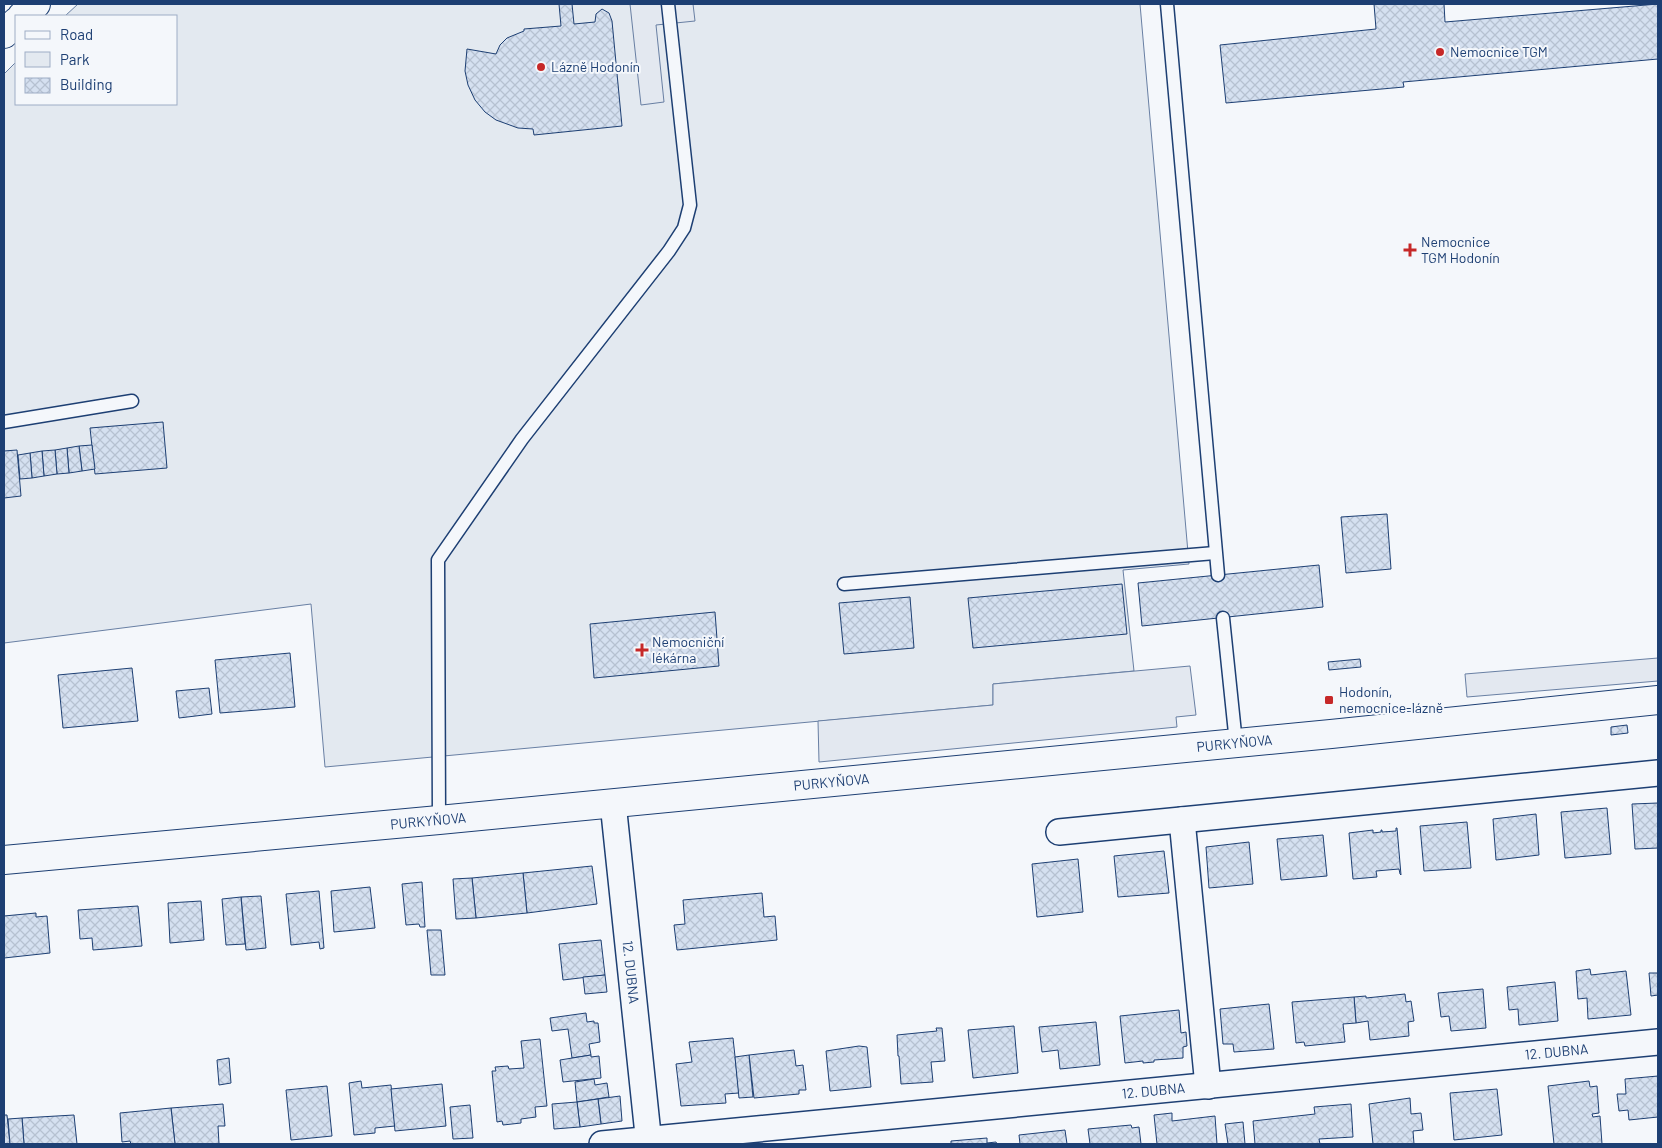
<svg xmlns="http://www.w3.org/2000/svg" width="1662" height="1148" viewBox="0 0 1662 1148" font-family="Barlow,sans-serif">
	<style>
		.park { fill: #e3e9f0; stroke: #687fa3 }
		.parking { fill: #e3e8f0; stroke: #687fa3 }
		.building { fill: url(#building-cross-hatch); stroke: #1d3f73 }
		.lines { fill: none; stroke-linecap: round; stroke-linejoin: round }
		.lane-casing { stroke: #1d3f73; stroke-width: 15 }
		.street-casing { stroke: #1d3f73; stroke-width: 28 }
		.secondary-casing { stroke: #1d3f73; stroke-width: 30 }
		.lane { stroke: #f4f7fb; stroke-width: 12 }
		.street { stroke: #f4f7fb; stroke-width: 25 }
		.secondary { stroke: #f4f7fb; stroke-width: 28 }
		.poi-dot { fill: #c62828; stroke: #f4f7fb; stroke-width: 2 }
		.labels { text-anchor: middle; stroke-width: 4; stroke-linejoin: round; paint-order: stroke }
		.poi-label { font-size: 14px; fill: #1d3f73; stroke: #f4f7fb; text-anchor: start }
		.street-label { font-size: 14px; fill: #1d3f73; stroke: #f4f7fb }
	</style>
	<defs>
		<pattern id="building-cross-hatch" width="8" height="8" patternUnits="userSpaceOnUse" patternTransform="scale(1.25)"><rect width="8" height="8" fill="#d5e0f0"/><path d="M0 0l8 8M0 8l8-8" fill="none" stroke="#b6c1d1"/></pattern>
	</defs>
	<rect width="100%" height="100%" fill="#f4f7fb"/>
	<!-- park -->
	<polygon class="park" points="78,4 1140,4 1189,564 1123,570 1134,671 993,684 993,705 325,767 311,604 4,643 4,74 16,62 16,104 176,104 176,16 65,16"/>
	<!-- parking -->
	<g class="parking">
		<polygon points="630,4 693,4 695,21 656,25 664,102 641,105"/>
		<polygon points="1658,658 1658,681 1467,697 1465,674"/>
		<polygon points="1190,666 1196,715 1176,717 1177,727 819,762 818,721 993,705 993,684"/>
	</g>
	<!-- building -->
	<g class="building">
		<polygon points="559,4 572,4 574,24 595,22 596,14 602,9 609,13 612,21 622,126 534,135 533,129 518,128 496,120 485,112 475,100 468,85 465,71 467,49 496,54 500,45 507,38 524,31 524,29 561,26"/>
		<polygon points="1374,4 1444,4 1445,22 1658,4 1658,59 1403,82 1404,87 1226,103 1220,45 1376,29"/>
		<polygon points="163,422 167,468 95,474 90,428"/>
		<polygon points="92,445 95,469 82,471 79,446"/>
		<polygon points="79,446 82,471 69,473 67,448"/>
		<polygon points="67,448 69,473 57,474 55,450"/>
		<polygon points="17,450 21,496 4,498 4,451"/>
		<polygon points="55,450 57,474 44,476 42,451"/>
		<polygon points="42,451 44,476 32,478 30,453"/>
		<polygon points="30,453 32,478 20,479 18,455"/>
		<polygon points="1387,514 1391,569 1346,573 1341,517"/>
		<polygon points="1319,565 1323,607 1142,626 1138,583"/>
		<polygon points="1122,584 1127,634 973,648 968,598"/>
		<polygon points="910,597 914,648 844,654 839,603"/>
		<polygon points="715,612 719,666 594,678 590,624"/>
		<polygon points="290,653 295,707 220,713 215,660"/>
		<polygon points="1360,659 1361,667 1329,670 1328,662"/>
		<polygon points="132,668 138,721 63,728 58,675"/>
		<polygon points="209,688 212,714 179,718 176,691"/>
		<polygon points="1627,725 1628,733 1611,735 1611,727"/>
		<polygon points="1658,803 1658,848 1635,849 1632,804"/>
		<polygon points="1607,808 1611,854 1565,858 1561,812"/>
		<polygon points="1536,814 1539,855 1496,860 1493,819"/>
		<polygon points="1467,822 1471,868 1424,871 1420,826"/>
		<polygon points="1396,828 1397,828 1401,875 1400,874 1399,869 1376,871 1377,877 1353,879 1349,833 1373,830 1373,833 1381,832 1381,830 1382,830 1382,832 1396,831"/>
		<polygon points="1323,835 1327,876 1281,880 1277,839"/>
		<polygon points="1249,842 1253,884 1209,888 1206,847"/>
		<polygon points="1164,851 1169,893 1118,897 1114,856"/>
		<polygon points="1078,859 1083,912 1037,917 1032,864"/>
		<polygon points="592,866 597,904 527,913 523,873"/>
		<polygon points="523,873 527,913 476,918 472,878"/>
		<polygon points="472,878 476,918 456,919 453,879"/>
		<polygon points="422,882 425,927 420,927 419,924 406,925 402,884"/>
		<polygon points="370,887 375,928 334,932 331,891"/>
		<polygon points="319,891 324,948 320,949 319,942 291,945 286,894"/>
		<polygon points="762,893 764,917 775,916 777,940 677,950 674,925 685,924 683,900"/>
		<polygon points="261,896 266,948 246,950 241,897"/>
		<polygon points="241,897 245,944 226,945 222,899"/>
		<polygon points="201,901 204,940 170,943 168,903"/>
		<polygon points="138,906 142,946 93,950 92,938 80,939 78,910"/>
		<polygon points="36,913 36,917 47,916 50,953 4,958 4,916"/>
		<polygon points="427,930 441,930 445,975 431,975"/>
		<polygon points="601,940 605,975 563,980 559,944"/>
		<polygon points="1590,969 1591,975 1626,971 1631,1015 1588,1019 1587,998 1578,999 1576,971"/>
		<polygon points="1649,973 1658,973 1658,995 1651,996"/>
		<polygon points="605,975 607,992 585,994 583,977"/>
		<polygon points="1555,982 1558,1021 1519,1025 1518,1009 1509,1010 1507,987"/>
		<polygon points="1483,989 1486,1028 1451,1031 1449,1016 1441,1017 1438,993"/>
		<polygon points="1405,994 1406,1002 1411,1001 1414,1021 1408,1022 1409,1036 1370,1040 1368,1021 1356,1023 1354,997 1366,996 1366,998"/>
		<polygon points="1354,997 1356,1023 1343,1024 1345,1042 1305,1046 1304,1042 1296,1043 1292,1002"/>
		<polygon points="1269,1004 1274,1049 1234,1052 1233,1044 1223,1044 1220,1009"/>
		<polygon points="1179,1010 1181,1033 1186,1032 1187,1046 1183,1047 1183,1058 1154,1060 1154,1062 1143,1063 1143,1061 1125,1063 1120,1016"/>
		<polygon points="586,1013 587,1022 594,1021 594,1023 598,1023 600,1042 589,1044 591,1055 572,1058 568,1029 552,1031 550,1018"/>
		<polygon points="1096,1022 1100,1065 1060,1069 1058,1050 1042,1052 1039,1027"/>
		<polygon points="1014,1026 1018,1073 973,1078 968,1030"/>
		<polygon points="936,1028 942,1028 945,1061 931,1062 933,1082 901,1084 899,1056 898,1056 897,1035 937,1031"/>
		<polygon points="733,1038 739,1093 725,1094 726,1103 681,1106 676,1064 692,1062 689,1042"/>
		<polygon points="540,1039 547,1106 535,1107 536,1117 521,1119 521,1123 503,1125 502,1121 497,1122 492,1071 496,1071 495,1067 508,1066 509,1069 524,1068 521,1041"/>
		<polygon points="859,1046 867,1047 871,1087 830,1091 826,1051"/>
		<polygon points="794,1050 796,1066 803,1065 806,1090 799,1090 799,1094 754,1098 749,1055"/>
		<polygon points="591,1055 591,1057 599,1056 601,1078 563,1082 560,1060"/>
		<polygon points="749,1055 753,1097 739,1098 735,1057"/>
		<polygon points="229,1058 231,1083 219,1085 217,1060"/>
		<polygon points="1658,1076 1658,1117 1629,1120 1628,1110 1619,1111 1617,1094 1626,1094 1625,1079"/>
		<polygon points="594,1079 595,1085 607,1083 609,1097 577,1102 575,1082"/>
		<polygon points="361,1081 362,1088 391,1085 395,1126 375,1128 375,1133 354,1135 349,1083"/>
		<polygon points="1589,1081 1590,1087 1597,1086 1599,1113 1592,1114 1593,1117 1600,1116 1602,1144 1554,1144 1548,1086"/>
		<polygon points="442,1084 446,1126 395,1131 391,1089"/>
		<polygon points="327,1086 332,1136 291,1140 286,1090"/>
		<polygon points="1497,1089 1502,1135 1454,1140 1450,1093"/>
		<polygon points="620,1096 622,1121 601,1124 598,1099"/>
		<polygon points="1410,1098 1411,1114 1421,1113 1423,1130 1413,1131 1414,1144 1373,1144 1369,1104"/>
		<polygon points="598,1099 601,1124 580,1127 577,1102"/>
		<polygon points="577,1102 580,1127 554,1129 552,1104"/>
		<polygon points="223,1104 225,1126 218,1126 219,1144 175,1144 171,1108"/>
		<polygon points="1351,1104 1353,1137 1319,1139 1320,1144 1255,1144 1253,1121 1315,1114 1314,1107"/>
		<polygon points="470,1105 473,1138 453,1139 450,1107"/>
		<polygon points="171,1108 175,1144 131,1144 130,1141 122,1142 120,1113"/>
		<polygon points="1172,1113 1172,1121 1215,1116 1217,1144 1157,1144 1154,1115"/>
		<polygon points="4,1115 7,1115 10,1144 4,1144"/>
		<polygon points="74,1115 77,1144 24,1144 22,1118"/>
		<polygon points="22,1118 24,1144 10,1144 8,1119"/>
		<polygon points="1243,1122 1245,1144 1228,1144 1225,1124"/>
		<polygon points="1131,1125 1132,1128 1139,1127 1141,1144 1090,1144 1088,1129"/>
		<polygon points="1065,1130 1067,1144 1020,1144 1019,1135"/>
		<polygon points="987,1138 987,1143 996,1142 997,1144 951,1144 951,1141"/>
	</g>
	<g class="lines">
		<!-- lane casing -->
		<g class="lane-casing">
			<g id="lane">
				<polyline points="1167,4 1218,575"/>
				<polyline points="4,422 132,401"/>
				<polyline points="844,584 1215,553"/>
				<polyline points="1223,618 1236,743"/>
				<polyline points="439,820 438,560 522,439 669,251 684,228 690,205 668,4"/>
			</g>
		</g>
		<!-- street casing -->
		<g class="street-casing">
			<g id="street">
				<path id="s1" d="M613,803L649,1144"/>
				<polyline points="1182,820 1208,1086"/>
				<polyline points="1059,832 1658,773"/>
				<path id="s2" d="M602,1144L1658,1042"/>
			</g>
		</g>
		<!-- secondary casing -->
		<g class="secondary-casing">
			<g id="secondary">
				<polyline points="22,16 36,4"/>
				<polyline points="4,34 16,22"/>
				<path id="s3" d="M4,860L439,820L1331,734L1658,700"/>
			</g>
		</g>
		<!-- lane -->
		<use href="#lane" class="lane"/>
		<!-- street -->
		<use href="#street" class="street"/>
		<!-- secondary -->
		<use href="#secondary" class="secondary"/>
	</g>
	<!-- markers -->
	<g class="poi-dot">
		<circle cx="1440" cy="52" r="5"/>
		<circle cx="541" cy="67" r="5"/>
		<path d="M1407.5 242.5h5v5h5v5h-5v5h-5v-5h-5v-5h5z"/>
		<path d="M639.5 642.5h5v5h5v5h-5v5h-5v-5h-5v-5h5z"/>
		<rect x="1324" y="695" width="10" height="10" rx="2.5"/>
	</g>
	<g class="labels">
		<!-- poi labels -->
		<g class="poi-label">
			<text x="1450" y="57">Nemocnice TGM</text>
			<text x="551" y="72">Lázně Hodonín</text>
			<text x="1421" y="247">Nemocnice<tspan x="1421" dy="16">TGM Hodonín</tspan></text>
			<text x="652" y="647">Nemocniční<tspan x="652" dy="16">lékárna</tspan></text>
			<text x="1339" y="697">Hodonín,<tspan x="1339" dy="16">nemocnice-lázně</tspan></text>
		</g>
		<!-- street labels -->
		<g class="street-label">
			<text dy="5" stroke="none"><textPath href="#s3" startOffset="1236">PURKYŇOVA</textPath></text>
			<text dy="5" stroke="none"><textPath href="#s3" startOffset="831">PURKYŇOVA</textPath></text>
			<text dy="5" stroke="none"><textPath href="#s3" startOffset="426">PURKYŇOVA</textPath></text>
			<text dy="5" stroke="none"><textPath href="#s1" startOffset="170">12. DUBNA</textPath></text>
			<text dy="5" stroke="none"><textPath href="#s2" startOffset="959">12. DUBNA</textPath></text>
			<text dy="5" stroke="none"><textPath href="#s2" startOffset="554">12. DUBNA</textPath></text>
		</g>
	</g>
	<!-- border -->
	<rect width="1662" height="1148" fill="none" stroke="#1d3f73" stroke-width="10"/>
	<!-- legend -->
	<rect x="15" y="15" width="162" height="90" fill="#f4f7fb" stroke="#9eadc5"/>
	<rect x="25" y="31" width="25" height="8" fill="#f4f7fb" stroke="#9eadc5"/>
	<text x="60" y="40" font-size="15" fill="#1d3f73">Road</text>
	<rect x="25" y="52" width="25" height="15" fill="#e3e9f0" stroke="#9eadc5"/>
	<text x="60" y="65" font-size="15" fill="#1d3f73">Park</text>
	<rect x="25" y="78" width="25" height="15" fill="url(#building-cross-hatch)" stroke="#9eadc5"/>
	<text x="60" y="90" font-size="15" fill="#1d3f73">Building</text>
</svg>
